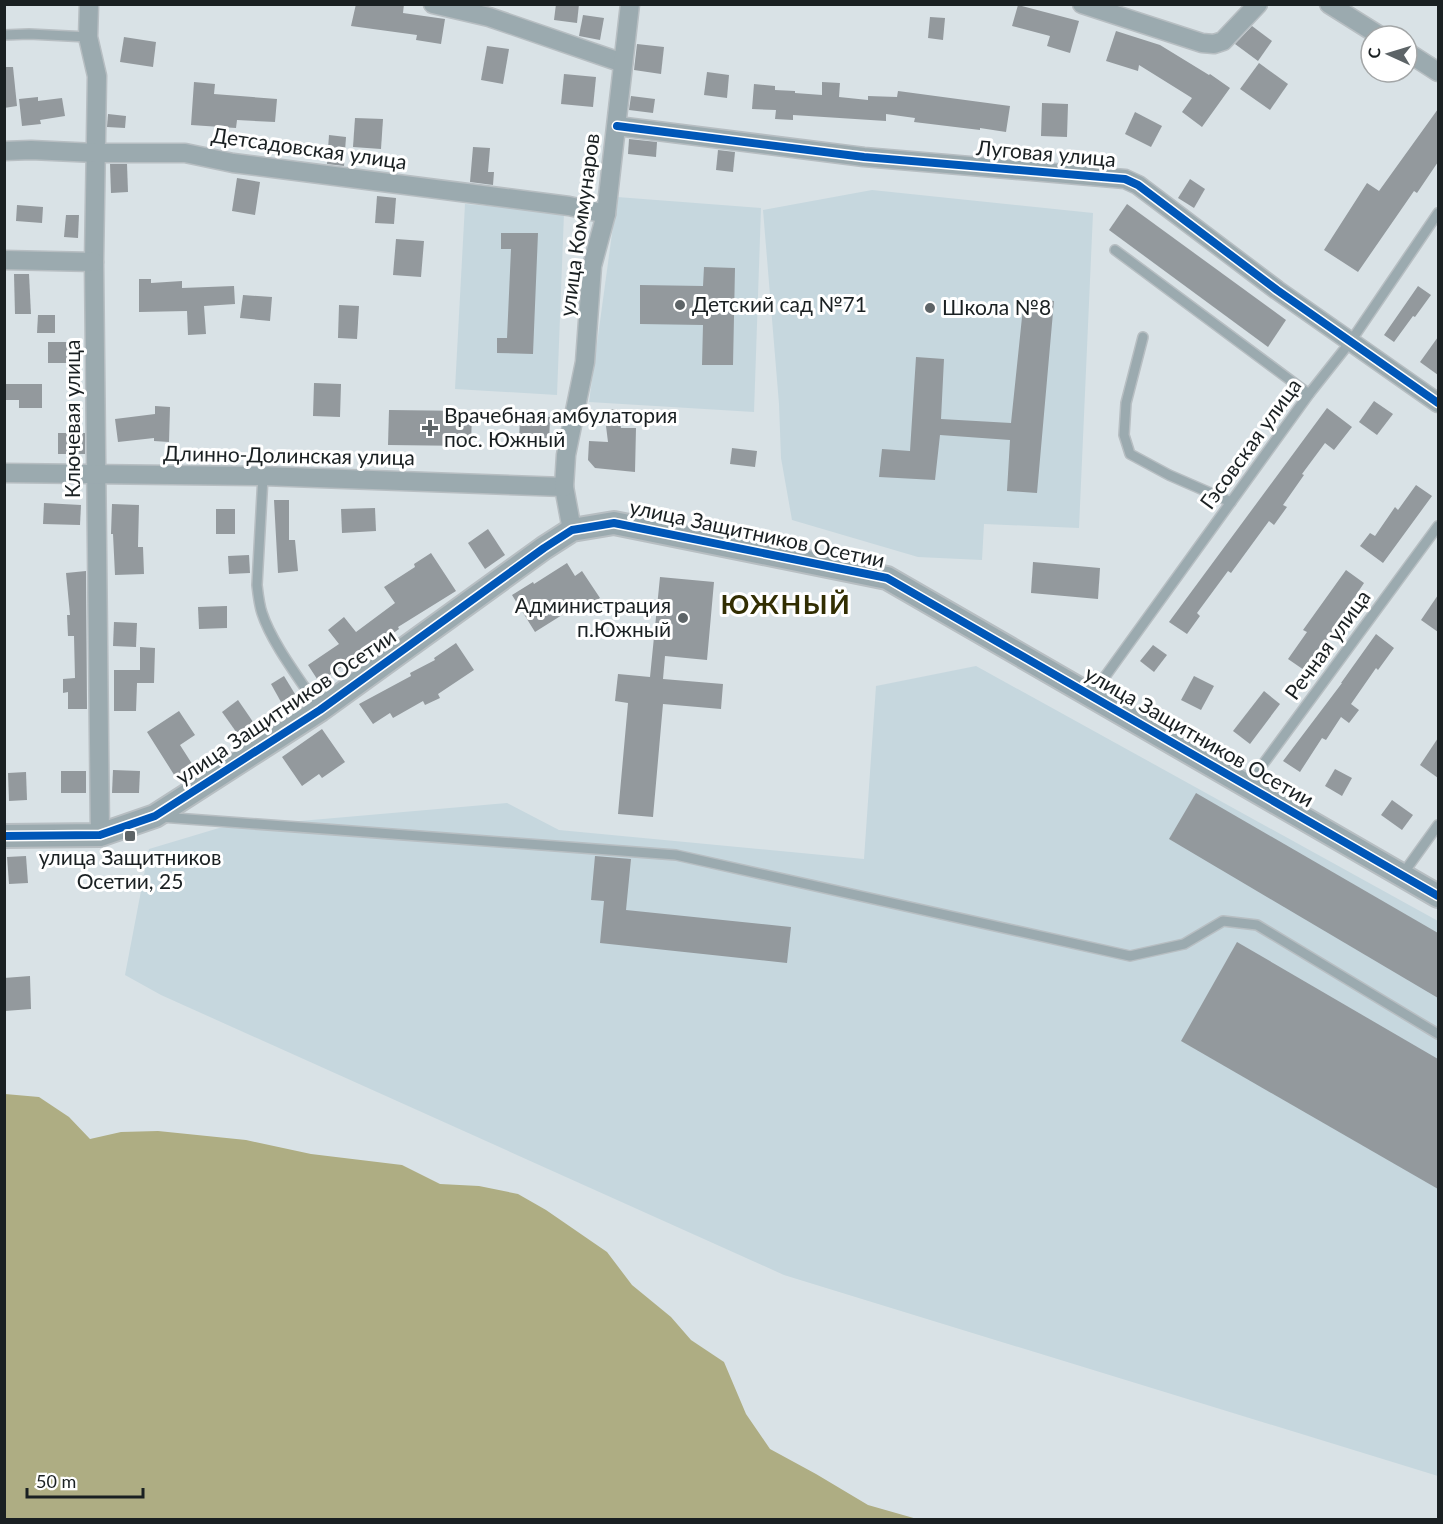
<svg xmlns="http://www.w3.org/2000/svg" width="1443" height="1524" viewBox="0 0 1443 1524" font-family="Lato,sans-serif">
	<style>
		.built { fill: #c6d7de }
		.water { fill: #aead83 }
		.building { fill: #93999d }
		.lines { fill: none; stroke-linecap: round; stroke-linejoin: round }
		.service-casing { stroke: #b7bec2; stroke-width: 12 }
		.minor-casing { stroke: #b7bec2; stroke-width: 21 }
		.tertiary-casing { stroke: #b7bec2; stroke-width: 26 }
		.service { stroke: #9baaaf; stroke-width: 9 }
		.minor { stroke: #9baaaf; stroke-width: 18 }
		.tertiary { stroke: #9baaaf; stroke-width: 22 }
		.cycleway-casing { stroke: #fff; stroke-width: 11 }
		.cycleway { stroke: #0057b8; stroke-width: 8 }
		.poi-dot { fill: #5d6467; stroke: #fff; stroke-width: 2 }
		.labels { text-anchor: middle; stroke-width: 6; stroke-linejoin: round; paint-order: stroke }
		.street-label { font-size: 21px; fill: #1a2022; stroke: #fff }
		.poi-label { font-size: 21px; fill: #1a2022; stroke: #fff; text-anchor: start }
		.district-label { font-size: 27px; font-weight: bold; letter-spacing: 1.5px; fill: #322e02; stroke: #fff }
	</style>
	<rect width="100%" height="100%" fill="#d9e2e6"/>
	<!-- built -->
	<g class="built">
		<polygon points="872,190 1093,213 1079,528 984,524 982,560 918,557 792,520 781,458 779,404 763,210"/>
		<polygon points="617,197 761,208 754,412 589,402"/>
		<polygon points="465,204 564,213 557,395 455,389"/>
		<polygon points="976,666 1438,921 1438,1476 784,1275 161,995 125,975 149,849 219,828 507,803 559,830 864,859 876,686"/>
	</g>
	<!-- water -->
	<polygon class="water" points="5,1094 39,1097 69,1117 90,1139 121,1132 158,1131 246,1140 311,1154 402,1165 440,1184 479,1186 518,1194 546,1210 607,1252 632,1285 671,1317 691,1340 724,1362 746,1414 770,1449 816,1474 868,1505 917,1519 5,1519"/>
	<!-- building -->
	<g class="building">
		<polygon points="356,4 404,4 403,13 445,19 441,44 416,40 417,35 351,26"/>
		<polygon points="556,4 579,4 577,23 554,20"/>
		<polygon points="1018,5 1079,21 1070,53 1047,46 1050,36 1012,26"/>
		<polygon points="583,15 604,18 600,40 579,36"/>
		<polygon points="930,17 945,18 943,40 928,38"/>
		<polygon points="1252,26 1272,41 1258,61 1235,44"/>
		<polygon points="1116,31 1160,45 1209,75 1210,74 1230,88 1202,127 1182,112 1192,98 1139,65 1138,71 1106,61"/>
		<polygon points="124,37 156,42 153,67 120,62"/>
		<polygon points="637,44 664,47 661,74 634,70"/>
		<polygon points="487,46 509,49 503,84 481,80"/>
		<polygon points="1259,63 1288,84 1270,110 1240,89"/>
		<polygon points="4,67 13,67 17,106 4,108"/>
		<polygon points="707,72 729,75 727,98 704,95"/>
		<polygon points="564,74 596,77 593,107 561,104"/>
		<polygon points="194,82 215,84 214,94 277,99 275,122 237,120 236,128 191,125"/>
		<polygon points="822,82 840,83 839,97 868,100 868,96 897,97 898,91 1010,106 1006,132 980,128 980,130 914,122 915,118 886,114 886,121 793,115 793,120 775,119 776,110 752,109 754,84 775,86 775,90 795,91 795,93 822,95"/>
		<polygon points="631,96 655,99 653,113 629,110"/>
		<polygon points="38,97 38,101 62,98 65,116 40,120 41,124 22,126 19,99"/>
		<polygon points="1042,103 1068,104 1067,137 1041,136"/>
		<polygon points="1438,109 1438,162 1417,193 1414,191 1358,272 1324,250 1367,183 1379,191"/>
		<polygon points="1135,112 1162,126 1151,147 1125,134"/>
		<polygon points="108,114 126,116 125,128 107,127"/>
		<polygon points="355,118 383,119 381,149 353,147"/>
		<polygon points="329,135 346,137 344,166 327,164"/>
		<polygon points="629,139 657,142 656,157 628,154"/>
		<polygon points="473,147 490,148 488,172 494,172 493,185 470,182"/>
		<polygon points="718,150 735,152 733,172 716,170"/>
		<polygon points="110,164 127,164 128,192 111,193"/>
		<polygon points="237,178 260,182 255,215 232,211"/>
		<polygon points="1190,179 1205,189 1194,208 1178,198"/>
		<polygon points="377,196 396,198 394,224 375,223"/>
		<polygon points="1127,204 1286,320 1268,347 1109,230"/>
		<polygon points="17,205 43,207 42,223 16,221"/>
		<polygon points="66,215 79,215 78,238 64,237"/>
		<polygon points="501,233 538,233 533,354 497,353 497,338 507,338 511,249 501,249"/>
		<polygon points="396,239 424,241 421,277 393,275"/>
		<polygon points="704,267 735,268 733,365 702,365 703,325 640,324 640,285 703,286"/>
		<polygon points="14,274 29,274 31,314 15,314"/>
		<polygon points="139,279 151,279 151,283 182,281 182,288 234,286 235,304 204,306 206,334 188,335 187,311 139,312"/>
		<polygon points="1418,286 1431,295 1415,317 1413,316 1394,342 1384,335"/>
		<polygon points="243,295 272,297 270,321 240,318"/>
		<polygon points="1024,298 1054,301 1037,493 1007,491 1010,440 940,435 935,480 879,477 882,449 910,451 916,357 944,359 941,419 1011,423"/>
		<polygon points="339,305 359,306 357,339 338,338"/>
		<polygon points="38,315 55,315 55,333 37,333"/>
		<polygon points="1438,337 1438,375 1420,362"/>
		<polygon points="48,342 71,342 70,363 48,363"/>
		<polygon points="314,383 341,384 340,417 313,416"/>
		<polygon points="4,384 42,384 42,408 19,408 19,400 4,400"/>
		<polygon points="1374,401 1393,414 1377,435 1359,422"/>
		<polygon points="155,406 170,407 169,442 154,441 154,438 118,442 115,419 155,414"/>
		<polygon points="1327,408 1352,427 1334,450 1325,443 1302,474 1304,475 1283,505 1287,507 1274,525 1269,521 1231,573 1228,571 1197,613 1200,616 1187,634 1169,622"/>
		<polygon points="618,409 621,428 636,428 635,472 595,468 588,460 589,441 608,442 604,410"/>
		<polygon points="389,410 472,411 471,446 388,445"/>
		<polygon points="520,416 550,417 549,445 519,445"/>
		<rect x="58" y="433" width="27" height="21"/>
		<polygon points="732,448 757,451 755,467 730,464"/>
		<polygon points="1416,485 1432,496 1383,563 1360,546 1370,533 1375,536 1395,507 1398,510"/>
		<polygon points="274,500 289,500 289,540 295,540 298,571 278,573"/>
		<polygon points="44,503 81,505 80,525 43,524"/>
		<polygon points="112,504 139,505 138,547 143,547 144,574 115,575 113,534 111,534"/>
		<polygon points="375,508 376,531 342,533 341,509"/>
		<rect x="216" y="509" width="19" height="25"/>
		<polygon points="488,529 505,555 485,569 468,543"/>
		<polygon points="431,553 456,591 398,627 399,629 381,642 379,639 352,660 319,682 308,665 339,644 328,630 344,617 356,632 395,603 384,587 415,567 414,564"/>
		<polygon points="249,555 250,573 229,574 228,556"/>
		<polygon points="1033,562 1100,568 1098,599 1031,593"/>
		<polygon points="567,563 575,576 582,571 600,598 573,615 570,610 535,632 512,595 533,582 534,584"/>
		<polygon points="1346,570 1364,583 1352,601 1354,602 1329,638 1324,644 1322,643 1304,670 1288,659 1307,632 1303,630"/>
		<polygon points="86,571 87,709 68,709 68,692 63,693 63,679 75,678 74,636 68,636 67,615 70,615 66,573"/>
		<polygon points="660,577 714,582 707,660 665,656 663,679 723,684 721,709 663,704 653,817 618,814 628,703 615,701 618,674 650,677"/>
		<polygon points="1438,595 1438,632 1421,620"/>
		<polygon points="227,606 227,628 199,629 198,607"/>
		<polygon points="114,622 137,623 136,647 113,646"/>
		<polygon points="1376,634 1394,648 1378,670 1376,668 1351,704 1359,710 1349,723 1341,717 1326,740 1322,738 1300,772 1283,761 1342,683 1341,683"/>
		<polygon points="456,643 474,670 438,694 440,698 425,705 423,701 393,718 390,713 373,724 359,704 411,676 410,673 435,660 434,658"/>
		<polygon points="1153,645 1167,655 1154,672 1140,661"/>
		<polygon points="140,647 155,648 154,683 137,683 136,711 114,711 114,670 140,670"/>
		<polygon points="284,676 295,694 281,702 271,684"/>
		<polygon points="1194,676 1214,686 1201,710 1181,700"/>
		<polygon points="1264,691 1280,704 1250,744 1233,731"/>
		<polygon points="238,700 260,732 244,743 222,712"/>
		<polygon points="179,711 195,735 180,745 196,770 178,781 147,732"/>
		<polygon points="322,729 345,762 322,778 319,774 302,786 282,757"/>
		<polygon points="1438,738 1438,778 1420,765"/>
		<polygon points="1335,769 1352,778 1342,796 1325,786"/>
		<polygon points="113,770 140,771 139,793 112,793"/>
		<rect x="61" y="771" width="25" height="22"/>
		<polygon points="26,772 27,800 9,801 8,773"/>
		<polygon points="1196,793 1438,933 1438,998 1169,839"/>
		<polygon points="1392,800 1413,815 1402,830 1381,815"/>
		<polygon points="26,856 28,883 9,884 7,857"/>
		<polygon points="595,856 631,859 626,910 791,927 787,963 600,943 604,901 591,900"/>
		<polygon points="1237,942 1438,1059 1438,1189 1181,1041"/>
		<polygon points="30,976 31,1009 5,1011 4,978"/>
	</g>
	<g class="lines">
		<!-- service casing -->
		<g class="service-casing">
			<g id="service">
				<polyline points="4,35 29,34 88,37"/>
				<polyline points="1115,250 1309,394"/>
				<polyline points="1143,337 1126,403 1124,435 1130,454 1169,475 1231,502"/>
				<path d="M263,476L257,585C258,594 259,604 262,613C272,644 302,682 320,710"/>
				<polyline points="1091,696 1309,394 1351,341 1438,213"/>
				<polyline points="1247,786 1438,526"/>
				<polyline points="161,817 676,855 1130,956 1184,944 1223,921 1257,925 1438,1034"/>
				<polyline points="1402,875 1438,825"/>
			</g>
		</g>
		<!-- minor casing -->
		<g class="minor-casing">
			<g id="minor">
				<polyline points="89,4 88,37 97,76 94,262 100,835"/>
				<polyline points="433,4 489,17 623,63"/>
				<polyline points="1082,4 1202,43 1214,44 1223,41 1258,4"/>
				<polyline points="1329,4 1380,36"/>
				<polyline points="1407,52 1438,72"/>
				<polyline points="617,126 864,157 1125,179 1138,185 1277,290 1438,403"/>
				<polyline points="4,151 31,150 96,153 185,153 233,163 569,206 606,214"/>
				<polyline points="4,260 94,262"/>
				<polyline points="4,473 263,476 564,487 572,530"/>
				<polyline points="564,487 566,455 585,362 592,266 606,214 630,4"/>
			</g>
		</g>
		<!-- tertiary casing -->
		<g class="tertiary-casing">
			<polyline id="tertiary" points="4,836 100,835 155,816 320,710 544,548 572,530 614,523 887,578 1438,896"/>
		</g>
		<!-- service -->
		<use href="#service" class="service"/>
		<!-- minor -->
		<use href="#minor" class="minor"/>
		<!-- tertiary -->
		<use href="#tertiary" class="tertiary"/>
		<!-- cycleway casing -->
		<g class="cycleway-casing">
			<g id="cycleway">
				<polyline points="617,126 864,157 1125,179 1138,185 1277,290 1438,403"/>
				<polyline points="4,836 100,835 155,816 320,710 544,548 572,530 614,523 887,578 1438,896"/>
			</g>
		</g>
		<!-- cycleway -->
		<use href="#cycleway" class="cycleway"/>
	</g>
	<!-- markers -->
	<g class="poi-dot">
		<circle cx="680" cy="305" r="6"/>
		<circle cx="930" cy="308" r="6"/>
		<path d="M427 419h6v6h6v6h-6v6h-6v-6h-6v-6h6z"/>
		<circle cx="683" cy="618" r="6"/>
		<rect x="124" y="830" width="12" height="12" rx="3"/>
	</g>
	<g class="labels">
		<!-- street labels -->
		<g class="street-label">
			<text transform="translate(309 149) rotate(8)" y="7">Детсадовская улица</text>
			<text transform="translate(1046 154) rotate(5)" y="7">Луговая улица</text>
			<text transform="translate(580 225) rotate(-82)" y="7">улица Коммунаров</text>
			<text transform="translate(73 419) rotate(-90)" y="7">Ключевая улица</text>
			<text transform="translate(1251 444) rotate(-54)" y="7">Гэсовская улица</text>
			<text transform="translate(289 456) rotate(1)" y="7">Длинно-Долинская улица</text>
			<text transform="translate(757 534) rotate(12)" y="7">улица Защитников Осетии</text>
			<text transform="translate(1328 645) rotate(-54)" y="7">Речная улица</text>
			<text transform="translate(286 707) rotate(-34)" y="7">улица Защитников Осетии</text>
			<text transform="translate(1199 737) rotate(30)" y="7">улица Защитников Осетии</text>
		</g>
		<!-- poi labels -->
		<g class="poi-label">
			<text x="692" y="312">Детский сад №71</text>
			<text x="942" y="315">Школа №8</text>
			<text x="444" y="423">Врачебная амбулатория<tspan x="444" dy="24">пос. Южный</tspan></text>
			<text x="671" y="613" text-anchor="end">Администрация<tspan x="671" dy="24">п.Южный</tspan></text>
			<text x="130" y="865" text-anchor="middle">улица Защитников<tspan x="130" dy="24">Осетии, 25</tspan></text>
		</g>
		<!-- district labels -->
		<g class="district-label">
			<text x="786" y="614">ЮЖНЫЙ</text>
		</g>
	</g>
	<!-- border -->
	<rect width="1443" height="1524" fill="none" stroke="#1a2022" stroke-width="12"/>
	<!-- north arrow -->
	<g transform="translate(1389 54) rotate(274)"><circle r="28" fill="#ffffff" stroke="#a3a6a7" stroke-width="1.5"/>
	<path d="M0-4.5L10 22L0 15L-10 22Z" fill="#5d6467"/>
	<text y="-9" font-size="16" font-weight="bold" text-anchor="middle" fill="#1a2022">С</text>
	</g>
	<!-- scale -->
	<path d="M27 1488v9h116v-9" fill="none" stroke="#1a2022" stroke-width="3"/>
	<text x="36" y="1488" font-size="18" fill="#1a2022" stroke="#ffffff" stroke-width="4.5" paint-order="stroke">50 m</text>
</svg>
